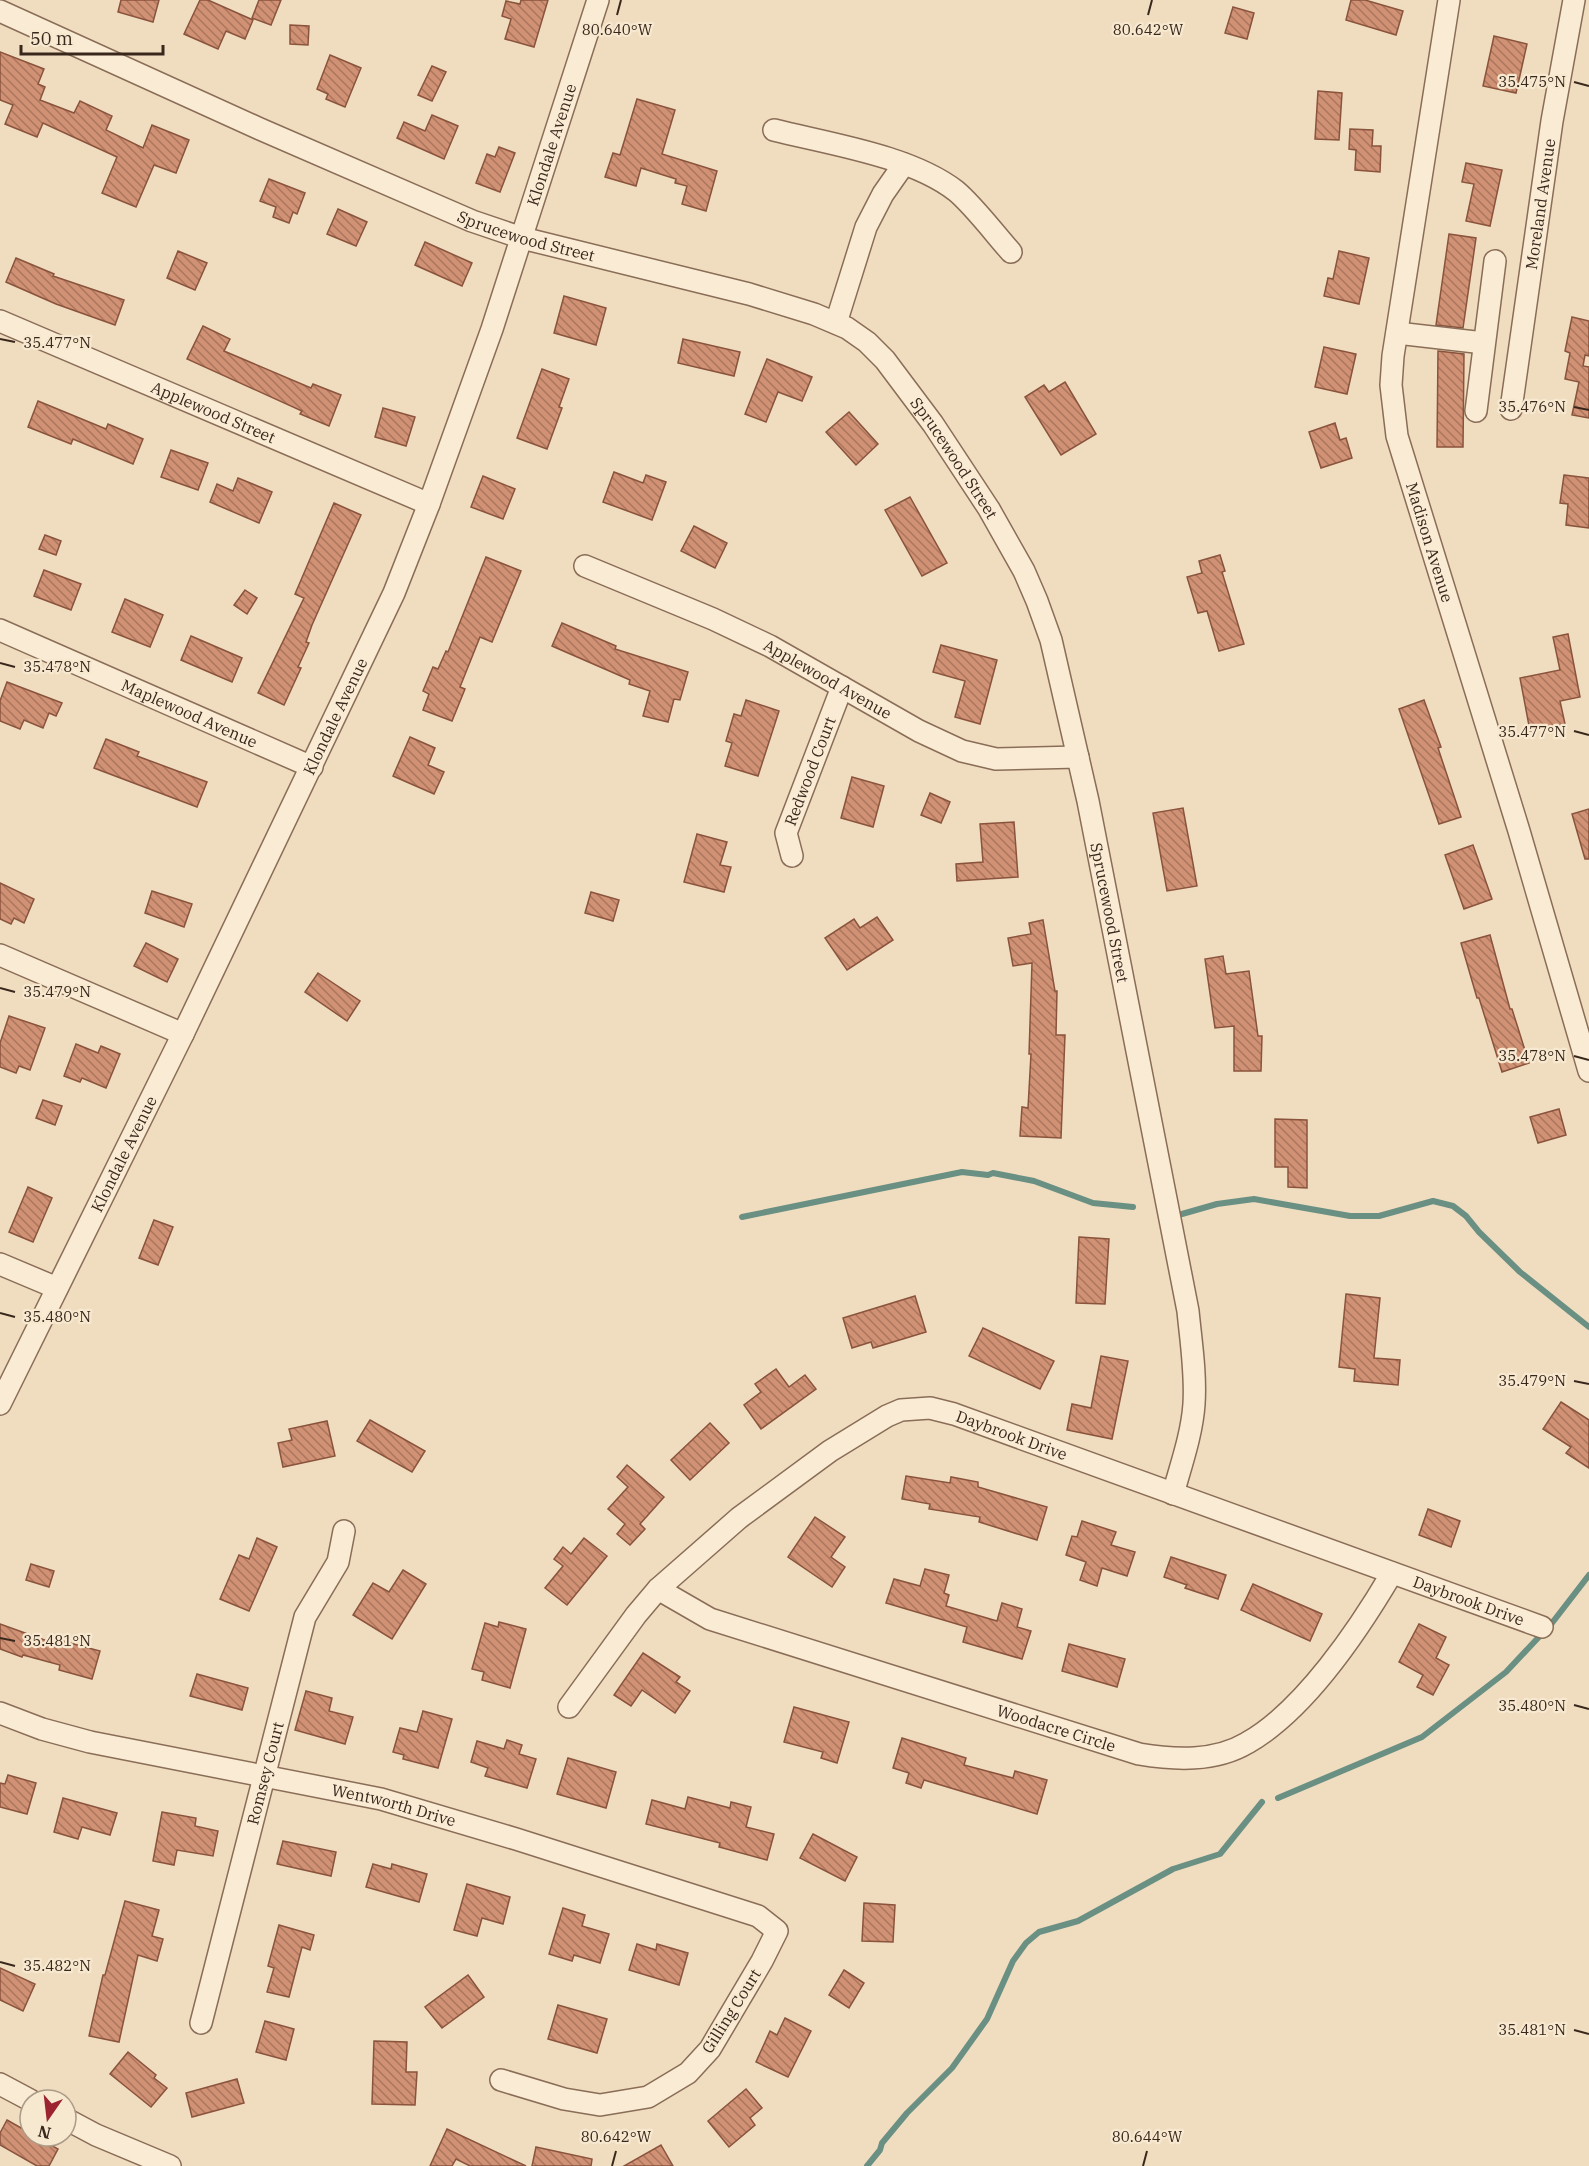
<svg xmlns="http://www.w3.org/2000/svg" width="1589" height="2166" viewBox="0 0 1589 2166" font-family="'IBM Plex Serif',serif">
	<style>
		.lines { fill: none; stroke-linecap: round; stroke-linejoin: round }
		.stream { stroke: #6a9083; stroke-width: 6 }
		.building { fill: url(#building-back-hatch); stroke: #8a533c; stroke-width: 1.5 }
		.minor-casing { stroke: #8a6d57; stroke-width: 24 }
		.minor { stroke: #faebd4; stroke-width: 21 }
		.ticks { fill: none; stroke: #39271c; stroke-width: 2 }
		.labels { text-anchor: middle; stroke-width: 4.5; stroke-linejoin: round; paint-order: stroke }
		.street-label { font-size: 16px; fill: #39271c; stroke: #f7e8d0 }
		.ticks-label { font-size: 15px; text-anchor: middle; fill: #39271c; stroke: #f7e8d0; stroke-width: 4.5; stroke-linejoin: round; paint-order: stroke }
	</style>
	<defs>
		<pattern id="building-back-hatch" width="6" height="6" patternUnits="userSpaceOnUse" patternTransform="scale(1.5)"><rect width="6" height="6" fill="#d09174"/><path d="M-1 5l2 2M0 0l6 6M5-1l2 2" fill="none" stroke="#aa765e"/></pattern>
	</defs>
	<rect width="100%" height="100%" fill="#f0ddc0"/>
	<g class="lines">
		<!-- stream -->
		<g class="stream">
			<polyline points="1182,1214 1217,1204 1254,1199 1350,1216 1379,1216 1433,1201 1453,1206 1466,1216 1479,1232 1520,1272 1589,1327"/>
			<polyline points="742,1217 962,1172 988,1175 993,1173 1034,1181 1093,1203 1133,1207"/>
			<polyline points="1278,1798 1422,1737 1506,1672 1552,1623 1589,1575"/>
			<polyline points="867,2166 880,2150 882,2143 907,2113 952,2068 987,2019 1013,1961 1026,1943 1039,1932 1078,1921 1173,1869 1220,1854 1262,1802"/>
		</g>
	</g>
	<!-- building -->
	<g class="building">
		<polygon points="121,0 159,0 153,22 118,12"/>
		<polygon points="200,0 208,0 253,20 245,39 226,31 218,49 184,34"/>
		<polygon points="259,0 281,0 271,25 252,18"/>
		<polygon points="521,0 548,0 534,47 505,39 511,19 502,16 506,1 520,4"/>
		<polygon points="1351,0 1365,0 1403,11 1396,35 1346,20"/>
		<polygon points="1233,7 1254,13 1247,39 1225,33"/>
		<polygon points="290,25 309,26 308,45 290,44"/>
		<polygon points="1494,36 1527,44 1516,93 1483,86"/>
		<polygon points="0,52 44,69 38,84 45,87 40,100 74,113 80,101 112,116 106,130 143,148 152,125 189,140 176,173 154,165 136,207 102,193 117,157 43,123 37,137 5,124 13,105 0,100"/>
		<polygon points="330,55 361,68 345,107 326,99 328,94 317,89"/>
		<polygon points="432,66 446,72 432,101 418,95"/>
		<polygon points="1318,91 1342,93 1339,140 1315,139"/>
		<polygon points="637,99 675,110 662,154 717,171 706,211 682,204 687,186 675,183 676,179 641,168 636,186 605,177 613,153 620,155"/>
		<polygon points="432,115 458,126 444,159 397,138 404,122 425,131"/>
		<polygon points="1350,129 1373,130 1372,146 1381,146 1380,172 1355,170 1356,150 1349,149"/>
		<polygon points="499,147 515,153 500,192 476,183 487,154 495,157"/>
		<polygon points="1466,163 1502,170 1490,226 1466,221 1474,184 1462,182"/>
		<polygon points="269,179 305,193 297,214 293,212 289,223 273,217 276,207 260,201"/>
		<polygon points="338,209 367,222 356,246 327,234"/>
		<polygon points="1449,234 1476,238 1463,328 1436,325"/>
		<polygon points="425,242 472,263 462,286 415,265"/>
		<polygon points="178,251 207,263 195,290 167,278"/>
		<polygon points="1339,251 1369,258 1359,304 1324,296 1328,278 1333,279"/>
		<polygon points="16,258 54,274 53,276 124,300 115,325 56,304 6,282"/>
		<polygon points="564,296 606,308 596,345 554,333"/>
		<polygon points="1572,317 1589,321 1589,356 1585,355 1583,366 1589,367 1589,418 1572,415 1579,382 1565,379 1570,353 1565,351"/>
		<polygon points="203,326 230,339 224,351 311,388 313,384 341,395 329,426 300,414 302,411 187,359"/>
		<polygon points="683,339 740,352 734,376 678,363"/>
		<polygon points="1324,347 1356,354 1347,394 1315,387"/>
		<polygon points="1438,351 1464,354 1463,447 1437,447"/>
		<polygon points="767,359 812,377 802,401 778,392 766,422 745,414"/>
		<polygon points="542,369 569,379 559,407 562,408 547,449 517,438"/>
		<polygon points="1065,382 1096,434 1061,455 1025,397 1044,385 1049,392"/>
		<polygon points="38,401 106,429 108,424 143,439 133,464 73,439 71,444 28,427"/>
		<polygon points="383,408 415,417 406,446 375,437"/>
		<polygon points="849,412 878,444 856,465 826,432"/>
		<polygon points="1335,423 1340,440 1346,438 1352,458 1321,468 1309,432"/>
		<polygon points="171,450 208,463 198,490 161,477"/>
		<polygon points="614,472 643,483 646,475 666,482 652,520 603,502"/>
		<polygon points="1564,475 1589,478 1589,528 1566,525 1568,504 1560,503"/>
		<polygon points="483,476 515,489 503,519 471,507"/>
		<polygon points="238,478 272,492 259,523 210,502 217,484 233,491"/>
		<polygon points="910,497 947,563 922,576 885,510"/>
		<polygon points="334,503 361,515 312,625 306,642 309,643 298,667 301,668 284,705 258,693 304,598 295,594"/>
		<polygon points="694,526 727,543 715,568 681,551"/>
		<polygon points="45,535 61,541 56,555 39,549"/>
		<polygon points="1220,555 1225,571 1222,572 1244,644 1219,651 1207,611 1198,613 1187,577 1202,573 1199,561"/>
		<polygon points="486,557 521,571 492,642 480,637 460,687 465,689 452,721 423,710 429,694 423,691 433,667 438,669 446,651 448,652"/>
		<polygon points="44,570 81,584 71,610 34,596"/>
		<polygon points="245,590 257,598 247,614 234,605"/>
		<polygon points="125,599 163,615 150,647 112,632"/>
		<polygon points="562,623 616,646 615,649 688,672 680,700 674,699 668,722 643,716 650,691 629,684 630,680 552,646"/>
		<polygon points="1568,634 1580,697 1560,701 1565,724 1530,731 1520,678 1560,670 1553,637"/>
		<polygon points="191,636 242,658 232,682 181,660"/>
		<polygon points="941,645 997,660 980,724 955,717 965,681 933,672"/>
		<polygon points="7,682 62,703 56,716 49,713 43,728 24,720 20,729 0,721 0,701"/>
		<polygon points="746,700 779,711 758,776 725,766 732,743 726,741 734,714 741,716"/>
		<polygon points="1424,700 1441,747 1438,748 1461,817 1439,824 1399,709"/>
		<polygon points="410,737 435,748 428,765 444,772 434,794 393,776"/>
		<polygon points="106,739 139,752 137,756 207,782 197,807 94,768"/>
		<polygon points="852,777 884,786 873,827 841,818"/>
		<polygon points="930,793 950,802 941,823 921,815"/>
		<polygon points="1183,808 1197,886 1167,891 1153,813"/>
		<polygon points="1589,809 1589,859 1585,859 1572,814"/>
		<polygon points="1014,822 1018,877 957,881 956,864 983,862 980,824"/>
		<polygon points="697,834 727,842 720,865 731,867 724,892 684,882"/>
		<polygon points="1473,845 1492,899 1464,909 1445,855"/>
		<polygon points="0,883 34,899 24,923 14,918 11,924 0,919"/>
		<polygon points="152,891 192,904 184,927 145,913"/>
		<polygon points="591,892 619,900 613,921 585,913"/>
		<polygon points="877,917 893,940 847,970 825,938 854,919 860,928"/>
		<polygon points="1043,920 1055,991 1057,991 1056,1035 1065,1035 1061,1138 1020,1136 1022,1107 1028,1108 1031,1054 1029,1054 1032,963 1013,966 1008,938 1031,934 1029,923"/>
		<polygon points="1490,935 1510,1009 1512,1009 1529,1063 1502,1072 1479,998 1477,998 1461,943"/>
		<polygon points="146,943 178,959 167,982 134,966"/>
		<polygon points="1223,956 1226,974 1249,971 1258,1036 1262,1036 1261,1071 1234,1071 1234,1026 1215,1028 1205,959"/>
		<polygon points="318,973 360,1001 347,1021 305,992"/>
		<polygon points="9,1016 45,1028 30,1070 19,1066 16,1073 0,1067 0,1043"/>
		<polygon points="76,1044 98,1053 101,1046 120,1054 106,1088 82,1078 80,1082 64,1076"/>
		<polygon points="43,1100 62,1106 55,1125 36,1118"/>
		<polygon points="1559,1109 1566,1135 1538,1143 1530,1117"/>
		<polygon points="1275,1119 1307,1120 1307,1188 1288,1187 1288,1167 1275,1167"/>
		<polygon points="28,1187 52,1198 33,1242 9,1232"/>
		<polygon points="154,1220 173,1227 158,1265 139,1258"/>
		<polygon points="1079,1237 1109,1239 1105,1304 1076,1303"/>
		<polygon points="1346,1294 1380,1298 1374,1358 1400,1360 1398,1385 1354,1381 1355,1369 1339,1367"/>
		<polygon points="915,1296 926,1332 873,1348 871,1342 852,1348 843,1318"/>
		<polygon points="983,1328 1054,1361 1040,1389 969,1356"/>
		<polygon points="1101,1356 1128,1361 1112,1439 1067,1430 1072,1404 1091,1408"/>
		<polygon points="776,1369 789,1387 805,1375 816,1389 761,1429 744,1405 761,1392 755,1384"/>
		<polygon points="1561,1402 1589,1420 1589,1468 1566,1453 1571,1447 1543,1429"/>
		<polygon points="370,1420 425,1451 412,1472 357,1441"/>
		<polygon points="327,1421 335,1456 283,1467 278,1443 292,1440 289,1429"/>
		<polygon points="710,1423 729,1443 690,1480 671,1460"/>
		<polygon points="627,1465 664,1497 640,1524 645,1529 630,1545 617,1534 625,1524 608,1509 628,1487 617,1477"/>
		<polygon points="906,1476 950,1483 951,1477 978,1482 978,1487 1047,1507 1037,1540 979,1522 980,1517 929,1509 930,1504 902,1499"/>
		<polygon points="1428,1509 1460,1521 1451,1547 1419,1535"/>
		<polygon points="815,1517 845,1537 831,1557 845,1567 832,1587 788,1557"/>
		<polygon points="1082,1521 1116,1532 1111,1545 1135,1552 1127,1576 1102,1568 1097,1586 1080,1580 1086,1562 1066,1555 1072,1536 1077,1537"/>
		<polygon points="257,1538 277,1547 249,1611 220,1599 239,1555 249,1559"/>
		<polygon points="584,1538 607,1556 567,1605 545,1588 563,1566 554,1559 563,1547 571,1554"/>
		<polygon points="1171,1557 1226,1575 1218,1599 1185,1588 1187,1585 1164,1577"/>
		<polygon points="31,1564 54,1571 49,1587 26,1580"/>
		<polygon points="925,1569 949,1575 944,1593 949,1595 946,1606 997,1621 1002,1603 1022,1609 1017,1627 1031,1631 1022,1659 963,1642 967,1627 886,1603 894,1579 920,1586"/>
		<polygon points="403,1570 426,1584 392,1639 353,1615 373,1583 389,1592"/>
		<polygon points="1253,1584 1322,1614 1310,1641 1241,1610"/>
		<polygon points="499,1622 526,1629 510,1688 482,1680 484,1672 472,1669 485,1623 498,1627"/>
		<polygon points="0,1624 50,1642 51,1638 100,1651 92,1679 59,1670 60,1665 23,1655 22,1657 0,1649"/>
		<polygon points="1419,1624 1446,1637 1436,1658 1449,1665 1433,1695 1417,1687 1423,1675 1399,1662"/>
		<polygon points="1069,1644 1125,1659 1117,1687 1062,1671"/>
		<polygon points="643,1653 680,1677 676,1682 690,1691 675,1713 642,1690 631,1706 614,1695"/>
		<polygon points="197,1674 248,1688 242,1710 190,1696"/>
		<polygon points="306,1691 332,1698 329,1711 353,1717 345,1744 295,1730"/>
		<polygon points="794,1707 849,1722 837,1763 821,1758 823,1752 784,1742"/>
		<polygon points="423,1711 452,1719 438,1768 403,1759 404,1755 393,1752 400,1728 417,1732"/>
		<polygon points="902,1738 966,1758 964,1765 1013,1778 1015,1771 1047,1780 1037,1814 924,1780 921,1788 906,1783 909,1773 893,1768"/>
		<polygon points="507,1740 522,1745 519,1754 536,1759 527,1788 485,1776 488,1768 471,1762 477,1741 504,1749"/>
		<polygon points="568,1758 616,1772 606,1808 557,1794"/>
		<polygon points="8,1775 36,1783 27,1814 0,1807 0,1783 5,1784"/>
		<polygon points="688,1797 730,1808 731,1802 751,1807 746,1827 774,1834 767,1860 719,1847 720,1843 646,1824 652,1800 685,1809"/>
		<polygon points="63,1798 117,1813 110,1835 82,1827 78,1839 54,1832"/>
		<polygon points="162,1812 196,1818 195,1826 218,1831 213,1856 177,1850 174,1865 153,1861"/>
		<polygon points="813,1834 857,1857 845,1881 800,1858"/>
		<polygon points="283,1841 336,1852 331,1876 277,1864"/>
		<polygon points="373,1864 391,1869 392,1864 427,1874 419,1902 366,1887"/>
		<polygon points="467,1884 510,1897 503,1924 482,1918 477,1936 454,1930"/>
		<polygon points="125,1901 159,1910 152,1936 163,1939 157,1961 138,1955 119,2042 89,2036 103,1975 105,1975"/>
		<polygon points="864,1903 895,1905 893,1942 862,1941"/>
		<polygon points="563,1908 585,1915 582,1926 609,1934 600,1963 574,1955 572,1961 549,1954"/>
		<polygon points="279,1925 314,1935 310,1950 302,1947 289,1997 267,1992 274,1968 268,1966"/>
		<polygon points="637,1944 656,1950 657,1944 688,1953 679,1985 629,1970"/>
		<polygon points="0,1968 35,1984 23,2011 0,2000"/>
		<polygon points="844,1970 864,1983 849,2008 829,1995"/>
		<polygon points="468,1975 484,1997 442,2028 425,2007"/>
		<polygon points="558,2005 607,2019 597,2053 548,2039"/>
		<polygon points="785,2018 811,2031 788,2077 756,2062 770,2031 777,2035"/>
		<polygon points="265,2021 294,2029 286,2060 256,2052"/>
		<polygon points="374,2041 407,2042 406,2072 417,2072 415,2105 372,2104"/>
		<polygon points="128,2052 156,2075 154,2078 167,2088 151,2107 110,2074"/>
		<polygon points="237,2079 244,2103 192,2117 186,2093"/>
		<polygon points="746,2089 762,2108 750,2118 755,2125 729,2147 708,2121"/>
		<polygon points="7,2120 30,2133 30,2136 35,2136 58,2149 49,2166 37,2166 0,2145 0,2133"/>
		<polygon points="447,2129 526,2166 470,2166 456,2159 452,2166 430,2166"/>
		<polygon points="661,2145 673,2166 624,2166"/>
		<polygon points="536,2147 592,2159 591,2166 532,2166"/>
	</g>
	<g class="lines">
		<!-- minor casing -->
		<g class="minor-casing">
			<g id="minor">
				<path id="s1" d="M1449,0L1393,356L1391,385L1397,436L1519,831L1589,1071"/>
				<path id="s2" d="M0,11L260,129L472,221L522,238L749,294L814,314L847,328L867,342L885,360L933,424L989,509L1024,571L1037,601L1051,640L1088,801L1188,1311C1191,1342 1196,1373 1194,1404C1192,1434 1181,1465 1173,1494"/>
				<path d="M774,130C830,144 911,156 956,191C973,205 995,234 1011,252"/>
				<path id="s3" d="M0,321L429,504"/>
				<polyline points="836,323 866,227 883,194 904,164"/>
				<polyline points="1397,333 1484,343"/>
				<path id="s4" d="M1511,409L1552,121L1574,0"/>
				<polyline points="1476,411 1495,261"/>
				<path id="s5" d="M585,566L713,619L770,646L919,731L962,751L996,759L1078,757"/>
				<path id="s6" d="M0,630L312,767"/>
				<path id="s7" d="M792,856L786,833L842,687"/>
				<polyline points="0,955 183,1034"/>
				<polyline points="0,1264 57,1288"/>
				<path id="s8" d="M0,1404L183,1034L394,593L429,504L492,329L598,0"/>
				<path id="s9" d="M658,1589L710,1619L1139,1754C1175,1760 1215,1762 1247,1743C1304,1711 1359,1629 1392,1573"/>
				<path id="s10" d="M569,1707L636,1615L658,1589L739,1518L830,1451L887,1416L901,1410L930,1408L954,1414L1542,1627"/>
				<path id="s11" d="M0,1713L42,1729L90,1742L381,1799L516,1839L758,1916L777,1931L762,1961L710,2049L688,2073L648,2097L600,2105L564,2099L501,2080"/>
				<path id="s12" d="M201,2023L305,1617L338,1562L344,1531"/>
				<polyline points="0,2084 30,2100"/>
				<polyline points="66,2119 96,2135 170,2166"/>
			</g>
		</g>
		<!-- minor -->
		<use href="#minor" class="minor"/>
	</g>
	<!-- ticks -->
	<path class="ticks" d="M617,15L621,0M1148,15L1152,0M1574,82L1589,86M0,339L15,342M1574,407L1589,410M0,663L15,667M1574,731L1589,735M0,988L15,992M1574,1056L1589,1060M0,1313L15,1317M1574,1381L1589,1384M0,1638L15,1641M1574,1705L1589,1709M0,1962L15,1966M1574,2030L1589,2034M612,2166L616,2151M1143,2166L1147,2151"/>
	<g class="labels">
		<!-- street labels -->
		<g class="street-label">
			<text dy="6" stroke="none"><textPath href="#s8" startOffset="1377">Klondale Avenue</textPath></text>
			<text dy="6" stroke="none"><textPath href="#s4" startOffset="207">Moreland Avenue</textPath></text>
			<text dy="6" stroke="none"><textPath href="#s2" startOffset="573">Sprucewood Street</textPath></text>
			<text dy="6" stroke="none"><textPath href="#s3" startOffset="232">Applewood Street</textPath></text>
			<text dy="6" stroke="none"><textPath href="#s2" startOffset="1077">Sprucewood Street</textPath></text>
			<text dy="6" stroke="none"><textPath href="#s1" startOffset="552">Madison Avenue</textPath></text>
			<text dy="6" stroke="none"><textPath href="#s5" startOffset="268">Applewood Avenue</textPath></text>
			<text dy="6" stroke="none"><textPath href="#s6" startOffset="207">Maplewood Avenue</textPath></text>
			<text dy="6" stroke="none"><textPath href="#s8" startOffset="765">Klondale Avenue</textPath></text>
			<text dy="6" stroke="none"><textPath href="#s7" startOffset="90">Redwood Court</textPath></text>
			<text dy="6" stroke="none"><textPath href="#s2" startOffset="1563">Sprucewood Street</textPath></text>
			<text dy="6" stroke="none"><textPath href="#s8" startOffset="279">Klondale Avenue</textPath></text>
			<text dy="6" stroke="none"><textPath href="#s10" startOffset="566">Daybrook Drive</textPath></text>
			<text dy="6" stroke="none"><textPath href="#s10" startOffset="1052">Daybrook Drive</textPath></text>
			<text dy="6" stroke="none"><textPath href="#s9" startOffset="423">Woodacre Circle</textPath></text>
			<text dy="6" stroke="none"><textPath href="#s12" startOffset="258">Romsey Court</textPath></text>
			<text dy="6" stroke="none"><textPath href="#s11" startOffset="405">Wentworth Drive</textPath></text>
			<text transform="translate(731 2011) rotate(-58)" y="6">Gilling Court</text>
		</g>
	</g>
	<g class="ticks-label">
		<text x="617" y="35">80.640°W</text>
		<text x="1148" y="35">80.642°W</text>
		<text x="1532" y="87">35.475°N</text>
		<text x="57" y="348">35.477°N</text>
		<text x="1532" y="412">35.476°N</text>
		<text x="57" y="672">35.478°N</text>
		<text x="1532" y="737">35.477°N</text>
		<text x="57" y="997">35.479°N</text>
		<text x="1532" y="1061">35.478°N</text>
		<text x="57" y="1322">35.480°N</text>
		<text x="1532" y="1386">35.479°N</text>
		<text x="57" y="1646">35.481°N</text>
		<text x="1532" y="1711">35.480°N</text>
		<text x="57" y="1971">35.482°N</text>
		<text x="1532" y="2035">35.481°N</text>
		<text x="616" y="2142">80.642°W</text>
		<text x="1147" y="2142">80.644°W</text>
	</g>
	<!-- north arrow -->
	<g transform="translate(48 2118) rotate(194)"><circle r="28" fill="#f7e8d0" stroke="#ab9b88" stroke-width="1.5"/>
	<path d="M0-4.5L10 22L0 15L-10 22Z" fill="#9c2430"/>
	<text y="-9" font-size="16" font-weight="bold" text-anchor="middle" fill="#39271c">N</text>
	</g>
	<!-- scale -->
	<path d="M21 45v9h142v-9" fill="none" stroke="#39271c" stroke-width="3"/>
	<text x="30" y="45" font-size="18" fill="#39271c" stroke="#f7e8d0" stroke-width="4.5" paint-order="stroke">50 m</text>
</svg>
